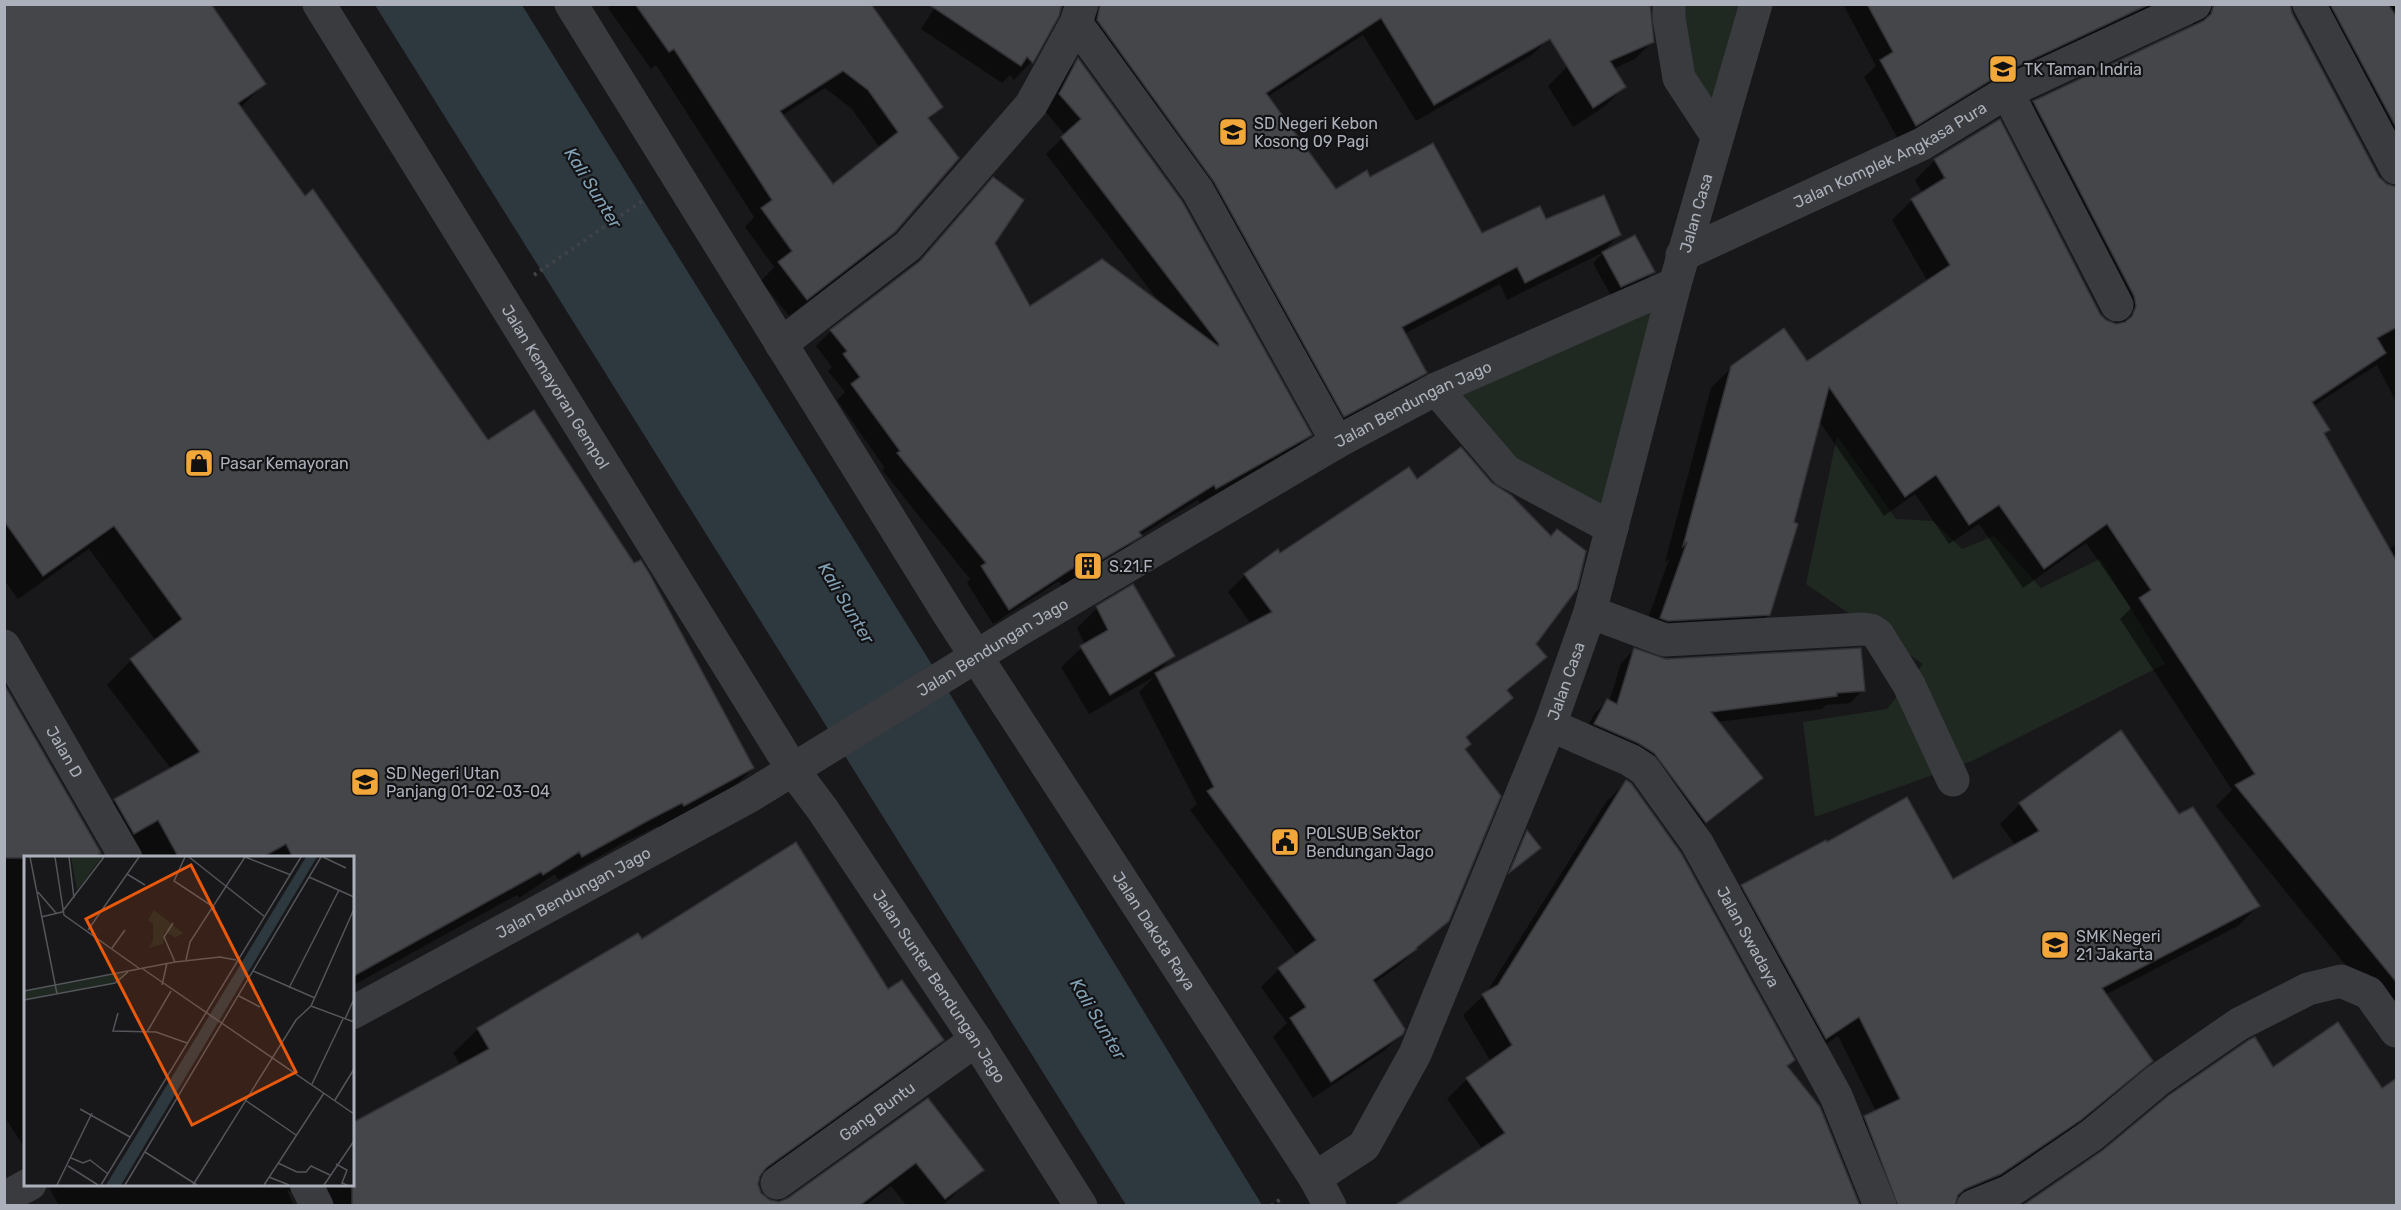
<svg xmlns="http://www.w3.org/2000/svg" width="2401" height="1210" viewBox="0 0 2401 1210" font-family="Rubik,sans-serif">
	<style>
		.green { fill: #202921 }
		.water { fill: #2e383f }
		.shadow { fill: #0007; fill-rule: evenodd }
		.building { fill: #45464a; stroke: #323236; stroke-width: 1.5; fill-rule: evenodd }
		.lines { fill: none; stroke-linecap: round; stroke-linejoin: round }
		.path { stroke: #3f4246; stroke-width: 4; stroke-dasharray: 3 4.5; stroke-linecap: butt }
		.minor { stroke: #393b3f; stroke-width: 33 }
		.tertiary { stroke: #393b3f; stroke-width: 33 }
		.labels { text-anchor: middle; stroke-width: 4.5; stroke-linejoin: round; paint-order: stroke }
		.poi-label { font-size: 16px; fill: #abb0ba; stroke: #131315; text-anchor: start }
		.street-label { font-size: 16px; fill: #abb0ba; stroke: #131315 }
		.water-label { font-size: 18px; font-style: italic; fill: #82a0b4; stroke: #131315 }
		.inset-road { fill: none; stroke: #53555a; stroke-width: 1.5 }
		.view { fill: #e8590c; fill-opacity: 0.15; stroke: #e8590c; stroke-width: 3 }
		.inset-edge { fill: none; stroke: #abb0ba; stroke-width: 3 }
	</style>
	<rect width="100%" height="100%" fill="#18181a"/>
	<!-- green -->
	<g class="green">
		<polygon points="1669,5 1756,5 1717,136"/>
		<polygon points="1675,284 1612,528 1506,471 1436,389"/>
		<polygon points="1837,436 1896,519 1933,521 1962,549 1994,536 2041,588 2100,559 2165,664 1972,761 1815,817 1803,722 1887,709 1923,664 1806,584"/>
	</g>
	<!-- water -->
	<polygon class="water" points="375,5 522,5 942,681 1262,1205 1126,1205"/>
	<!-- shadow -->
	<g class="shadow">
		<polygon points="4,4 264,84 240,108 304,198 488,442 753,768 729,792 660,829 658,826 625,842 558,880 555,874 519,898 517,895 352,986 352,858 142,858 90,824 115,800 171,769 107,685 131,660 156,641 89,549 18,599 4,580"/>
		<path d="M611,4H869L941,107L928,120L894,231L876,250L789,316L761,281L774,267L745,227L754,217L656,65L651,69L608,8ZM825,88L851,108L880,148L833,186L781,116Z"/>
		<polygon points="937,4 1057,15 1031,62 1014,80 1010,75 1002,83 921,29"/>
		<polygon points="1072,4 1518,4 1549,38 1532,55 1416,121 1363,35 1267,97 1335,191 1370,179 1481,235 1545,221 1619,235 1602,253 1507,300 1500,284 1404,334 1425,372 1407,390 1327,433"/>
		<polygon points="1550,4 1650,4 1649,18 1652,42 1635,59 1613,69 1624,87 1604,107 1573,127 1548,86 1568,66"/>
		<polygon points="1843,4 2166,4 1899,141 1864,77 1876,66"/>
		<polygon points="2211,4 2235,43 2385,185 2395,188 2393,180 2314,4 2396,4 2396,402 2377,365 2313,406 2328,430 2323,435 2389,549 2396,545 2396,1032 2383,1011 2216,806 2232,790 2120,619 2131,608 2086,543 2023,588 1979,524 1949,544 1915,494 1884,516 1819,421 1768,615 1748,635 1641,638 1669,559 1665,562 1711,388 1732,367 1807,363 1928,282 1892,220 1912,200 1923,194 1915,180 1935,160 2106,322 2116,325 2114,317 2013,122 2033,102 2192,28 2193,23"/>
		<polygon points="1078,60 1310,435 1294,451 1200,503 1198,500 1139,536 1124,551 1063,587 1059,581 993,624 967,583 970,579 882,470 885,468 837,400 845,392 828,371 832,367 816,346 831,331 914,267 994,178 993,243 1029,308 1160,303 1046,154 1065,135 1044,110 1063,75"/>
		<polygon points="1603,253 1653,272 1643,282 1611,296 1593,263"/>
		<polygon points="1280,555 1534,644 1545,657 1507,692 1511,698 1465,739 1448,920 1398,966 1373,984 1402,1033 1384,1051 1313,1098 1273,1037 1287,1023 1261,987 1279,969 1298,956 1190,810 1197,804 1139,692 1154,677 1089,714 1061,667 1085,645 1077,628 1097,608 1132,586 1173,656 1155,675 1251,624 1228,592 1245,575"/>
		<polygon points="1634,650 1666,660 1863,690 1850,703 1826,705 1822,709 1717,722 1761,778 1747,791 1692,835 1641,767 1582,738 1594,714 1607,701 1609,702 1621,663"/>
		<polygon points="4,687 97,858 26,858 26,1150 4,1116"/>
		<polygon points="1626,782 1793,1060 1786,1067 1483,1150 1447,1099 1467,1079 1491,1062 1463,1015 1486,993 1606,802"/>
		<polygon points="2020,804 2178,816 2258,906 2238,926 2105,995 2151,1061 2130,1081 2059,1140 1979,1194 1953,1206 1872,1206 1845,1137 1865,1117 1876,1111 1838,1036 1806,1058 1722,906 1742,886 1953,882 2016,846 2000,824"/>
		<polygon points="642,941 887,992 942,1040 918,1064 758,1179 757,1184 760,1194 769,1202 780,1203 789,1200 928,1100 982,1169 942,1206 907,1206 891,1186 865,1206 302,1206 292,1192 287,1190 294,1206 59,1206 47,1184 352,1184 461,1066 453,1053 478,1029"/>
	</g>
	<!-- building -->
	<g class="building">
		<polygon points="4,4 211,4 266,84 238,103 305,196 313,189 488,440 534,410 634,563 641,560 649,573 754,768 684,806 682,803 651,819 582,857 579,852 543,875 541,872 352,977 352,858 293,858 286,844 261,858 179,858 158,820 134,834 114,799 200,752 130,659 182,619 114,526 43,576 4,521"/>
		<path d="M635,4H871L943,107L928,118L959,158L895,232L807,300L778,262L792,251L761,208L772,200L674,49L669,52ZM843,71L868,90L898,132L833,184L780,111Z"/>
		<polygon points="928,4 1062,4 1059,16 1033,63 1027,57 1021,66"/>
		<polygon points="1100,4 1650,4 1654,42 1610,61 1626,87 1593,108 1550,39 1434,105 1381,18 1266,93 1336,189 1367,170 1370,177 1433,143 1482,233 1540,206 1546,219 1604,195 1621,235 1525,283 1517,267 1402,327 1427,373 1344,417 1214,182 1097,20"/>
		<polygon points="1867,4 2150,4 1999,75 1916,126 1880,60 1893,52"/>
		<polygon points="2214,4 2290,4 2292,13 2379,177 2387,184 2397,187 2397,327 2377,338 2386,353 2312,402 2330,430 2324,433 2397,562 2397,983 2235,785 2255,774 2139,598 2151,590 2107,524 2044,569 1999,505 1969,525 1936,475 1905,497 1829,387 1794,522 1798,524 1770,615 1668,621 1660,618 1687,542 1683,546 1731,366 1784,328 1807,361 1950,265 1911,199 1945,178 1934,159 2000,119 2100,314 2106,320 2116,324 2125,322 2132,316 2136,306 2134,296 2033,101 2203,21 2211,14"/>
		<polygon points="2330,4 2388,4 2397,17 2397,129"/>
		<polygon points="1078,58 1182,201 1312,435 1216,489 1214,485 1139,532 1142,536 1079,573 1076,566 1009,610 981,566 986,563 897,453 900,451 851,384 860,377 843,354 847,351 830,330 920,261 993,177 1024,200 995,243 1030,306 1102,259 1218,346 1219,344 1061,137 1081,119 1059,94"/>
		<polygon points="1635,235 1655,272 1621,287 1602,252"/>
		<polygon points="1461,447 1492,483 1511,495 1551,536 1557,529 1586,551 1577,589 1536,644 1547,657 1507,690 1513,698 1466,737 1471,744 1465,749 1501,796 1449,921 1416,948 1417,949 1373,980 1405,1029 1403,1034 1331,1082 1290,1018 1306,1007 1278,968 1316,940 1207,791 1214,787 1155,673 1272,612 1244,574 1278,549 1280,553 1409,467 1417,479"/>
		<polygon points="1133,584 1175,656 1110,695 1080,646 1108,630 1096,606"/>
		<polygon points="1634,648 1666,659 1861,648 1865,691 1837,693 1837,696 1711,712 1763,778 1706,823 1654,753 1638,743 1594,724 1607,699 1617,704"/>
		<polygon points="4,684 101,853 93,858 4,858"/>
		<polygon points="2121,730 2179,814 2193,807 2260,906 2102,988 2153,1061 2081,1120 2001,1174 1965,1189 1958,1195 1955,1206 1898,1206 1864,1116 1900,1099 1859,1017 1826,1039 1741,885 1826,840 1827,842 1907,797 1953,879 2039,831 2019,803"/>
		<polygon points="1626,780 1631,783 1681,853 1795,1060 1787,1066 1820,1107 1860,1206 1394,1206 1505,1133 1466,1078 1512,1045 1482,994 1498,985"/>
		<polygon points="1527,830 1541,848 1509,873"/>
		<polygon points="796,842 888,989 902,980 944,1040 766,1168 760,1176 758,1184 761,1193 770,1200 779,1202 788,1198 928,1098 984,1170 945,1199 916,1163 859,1206 352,1206 352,1123 489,1049 477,1028 638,933 642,939"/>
		<polygon points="2338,1022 2382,1088 2397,1078 2397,1206 2022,1206 2103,1150 2169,1095 2249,1040 2255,1037 2273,1067"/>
	</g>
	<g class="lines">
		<!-- path -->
		<g class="path">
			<polyline points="534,275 645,199"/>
			<polyline points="1271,1206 1281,1199"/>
		</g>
		<!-- minor -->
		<g class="minor">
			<polyline points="2309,4 2396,168"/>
			<polyline points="1076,23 1198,191 1337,442"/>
			<polyline points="2007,92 2117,305"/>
			<path id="s1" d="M1682,255L1922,144L2007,92L2195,4"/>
			<polyline points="781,344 908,246 1031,105 1076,23 1082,4"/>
			<polyline points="1436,389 1506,471 1612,528"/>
			<polyline points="1590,612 1665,640 1863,629 1871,630 1878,635 1909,685 1953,780"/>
			<path id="s2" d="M4,646L126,858"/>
			<path id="s3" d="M1550,725L1630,760L1644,769L1697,843L1836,1096L1880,1206"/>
			<path id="s4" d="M1315,1178L1364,1146L1415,1054L1550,725L1590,612L1675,284"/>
			<path id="s5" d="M777,1183L976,1040"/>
			<polyline points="306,1184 317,1206"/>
			<polyline points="1973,1206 2010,1191 2092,1135 2158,1080 2239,1024 2308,989 2341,981 2369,993 2396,1031"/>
		</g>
		<!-- tertiary -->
		<g class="tertiary">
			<path id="s6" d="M319,4L793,770L823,810L976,1040L1081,1206"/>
			<path id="s7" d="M571,4L948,613L1315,1178L1330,1206"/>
			<polyline points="1669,4 1669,18 1679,78 1717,136"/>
			<path id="s8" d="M352,1013L750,796L1019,630L1337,442L1436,389L1675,284L1756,4"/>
			<polyline points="4,1198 30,1184"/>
		</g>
	</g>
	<!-- icons -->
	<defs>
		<g id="school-square" transform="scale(1.5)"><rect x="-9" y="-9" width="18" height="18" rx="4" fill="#f1a739" stroke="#131315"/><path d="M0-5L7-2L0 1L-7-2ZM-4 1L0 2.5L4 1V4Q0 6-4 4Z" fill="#111"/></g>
		<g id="shop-square" transform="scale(1.5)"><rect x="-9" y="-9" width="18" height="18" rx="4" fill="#f1a739" stroke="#131315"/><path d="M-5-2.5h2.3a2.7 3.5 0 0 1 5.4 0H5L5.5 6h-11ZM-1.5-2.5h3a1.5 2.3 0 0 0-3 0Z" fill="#111"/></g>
		<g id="building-square" transform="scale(1.5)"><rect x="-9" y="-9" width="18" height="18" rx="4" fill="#f1a739" stroke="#131315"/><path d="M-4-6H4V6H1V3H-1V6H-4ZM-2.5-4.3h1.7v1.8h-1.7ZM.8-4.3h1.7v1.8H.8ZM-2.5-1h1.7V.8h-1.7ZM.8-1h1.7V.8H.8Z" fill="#111"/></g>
		<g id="civic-square" transform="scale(1.5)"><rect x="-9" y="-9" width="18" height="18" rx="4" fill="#f1a739" stroke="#131315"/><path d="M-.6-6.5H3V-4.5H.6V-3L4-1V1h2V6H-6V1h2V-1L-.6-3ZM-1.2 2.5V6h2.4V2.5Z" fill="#111"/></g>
	</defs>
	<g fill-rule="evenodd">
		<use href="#school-square" x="2003" y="69"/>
		<use href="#school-square" x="1233" y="132"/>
		<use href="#shop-square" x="199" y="463"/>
		<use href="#building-square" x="1088" y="566"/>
		<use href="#school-square" x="365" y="782"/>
		<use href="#civic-square" x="1285" y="842"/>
		<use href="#school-square" x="2055" y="945"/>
	</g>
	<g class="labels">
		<!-- poi labels -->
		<g class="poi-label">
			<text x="2024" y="75">TK Taman Indria</text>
			<text x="1254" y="129">SD Negeri Kebon<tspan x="1254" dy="18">Kosong 09 Pagi</tspan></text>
			<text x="220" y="469">Pasar Kemayoran</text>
			<text x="1109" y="572">S.21.F</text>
			<text x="386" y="779">SD Negeri Utan<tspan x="386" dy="18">Panjang 01-02-03-04</tspan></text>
			<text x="1306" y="839">POLSUB Sektor<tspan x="1306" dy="18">Bendungan Jago</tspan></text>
			<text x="2076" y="942">SMK Negeri<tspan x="2076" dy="18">21 Jakarta</tspan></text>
		</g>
		<!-- street labels -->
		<g class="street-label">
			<text dy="6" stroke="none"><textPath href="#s1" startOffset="231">Jalan Komplek Angkasa Pura</textPath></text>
			<text dy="6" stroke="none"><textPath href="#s8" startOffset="1586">Jalan Casa</textPath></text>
			<text dy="6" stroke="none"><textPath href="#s6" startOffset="450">Jalan Kemayoran Gempol</textPath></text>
			<text dy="6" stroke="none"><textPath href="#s8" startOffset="1224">Jalan Bendungan Jago</textPath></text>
			<text dy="6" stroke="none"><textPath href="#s8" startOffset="738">Jalan Bendungan Jago</textPath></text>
			<text dy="6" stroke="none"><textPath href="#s4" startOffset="566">Jalan Casa</textPath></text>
			<text dy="6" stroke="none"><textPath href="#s2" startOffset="122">Jalan D</textPath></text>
			<text dy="6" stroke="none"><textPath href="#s8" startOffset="252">Jalan Bendungan Jago</textPath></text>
			<text dy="6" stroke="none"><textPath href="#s7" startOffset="1095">Jalan Dakota Raya</textPath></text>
			<text dy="6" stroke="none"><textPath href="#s3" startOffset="302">Jalan Swadaya</textPath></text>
			<text dy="6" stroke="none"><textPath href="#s6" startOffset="1162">Jalan Sunter Bendungan Jago</textPath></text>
			<text dy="6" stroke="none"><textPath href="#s5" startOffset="123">Gang Buntu</textPath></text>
		</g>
		<!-- water labels -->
		<g class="water-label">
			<text transform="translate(593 188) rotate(58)" y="6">Kali Sunter</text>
			<text transform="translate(846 603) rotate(59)" y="6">Kali Sunter</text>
			<text transform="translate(1098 1019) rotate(59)" y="6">Kali Sunter</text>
		</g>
	</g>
	<!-- overview -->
	<g transform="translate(24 856)">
		<rect width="330" height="330" fill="#18181a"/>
		<path d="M47,1H78L53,34ZM130,54L159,77L151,82L141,75L139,88L125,92L129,83V68L124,64ZM104,116L96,125L0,144V135Z" fill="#202921"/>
		<path d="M282,1H293L97,329H82Z" fill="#2e383f"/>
		<path class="inset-road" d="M6,1L33,138M31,1L40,59L116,113M45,1L50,42M161,1L150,25L191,52M165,1L241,61M221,1L267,19M299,1L322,12M103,18L121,29M285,21L330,41M14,36L32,57M17,61L38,56L80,1M149,67L140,81L151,106M64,74L115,1M88,92L101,74M162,104L166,86L221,1M119,113L330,258M229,115L291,142M138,129L143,107M265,132L315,34M0,135L151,106L196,101L212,104M215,140L236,151M0,144L91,127L104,116M287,150L330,166M94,157L89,175L132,176L163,187M321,163L330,143M123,176L147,135M288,228L319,163M221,244L272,279M311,244L330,213M56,253L106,281M121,296L173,329M47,302L59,307L66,304L84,318M254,307L273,316H282L287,310L306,319M312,308L323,314L318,327L323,329M44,310L74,329M245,321L265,329M33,329L68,257M77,329L277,1M101,329L297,1M169,329L272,164L287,150L330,53M240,329L300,237M300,329L330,285"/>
		<path class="view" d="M167,9L272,216L168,269L62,63Z"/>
		<rect width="330" height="330" class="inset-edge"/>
	</g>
	<!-- border -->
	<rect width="2401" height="1210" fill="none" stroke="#abb0ba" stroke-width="12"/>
</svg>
